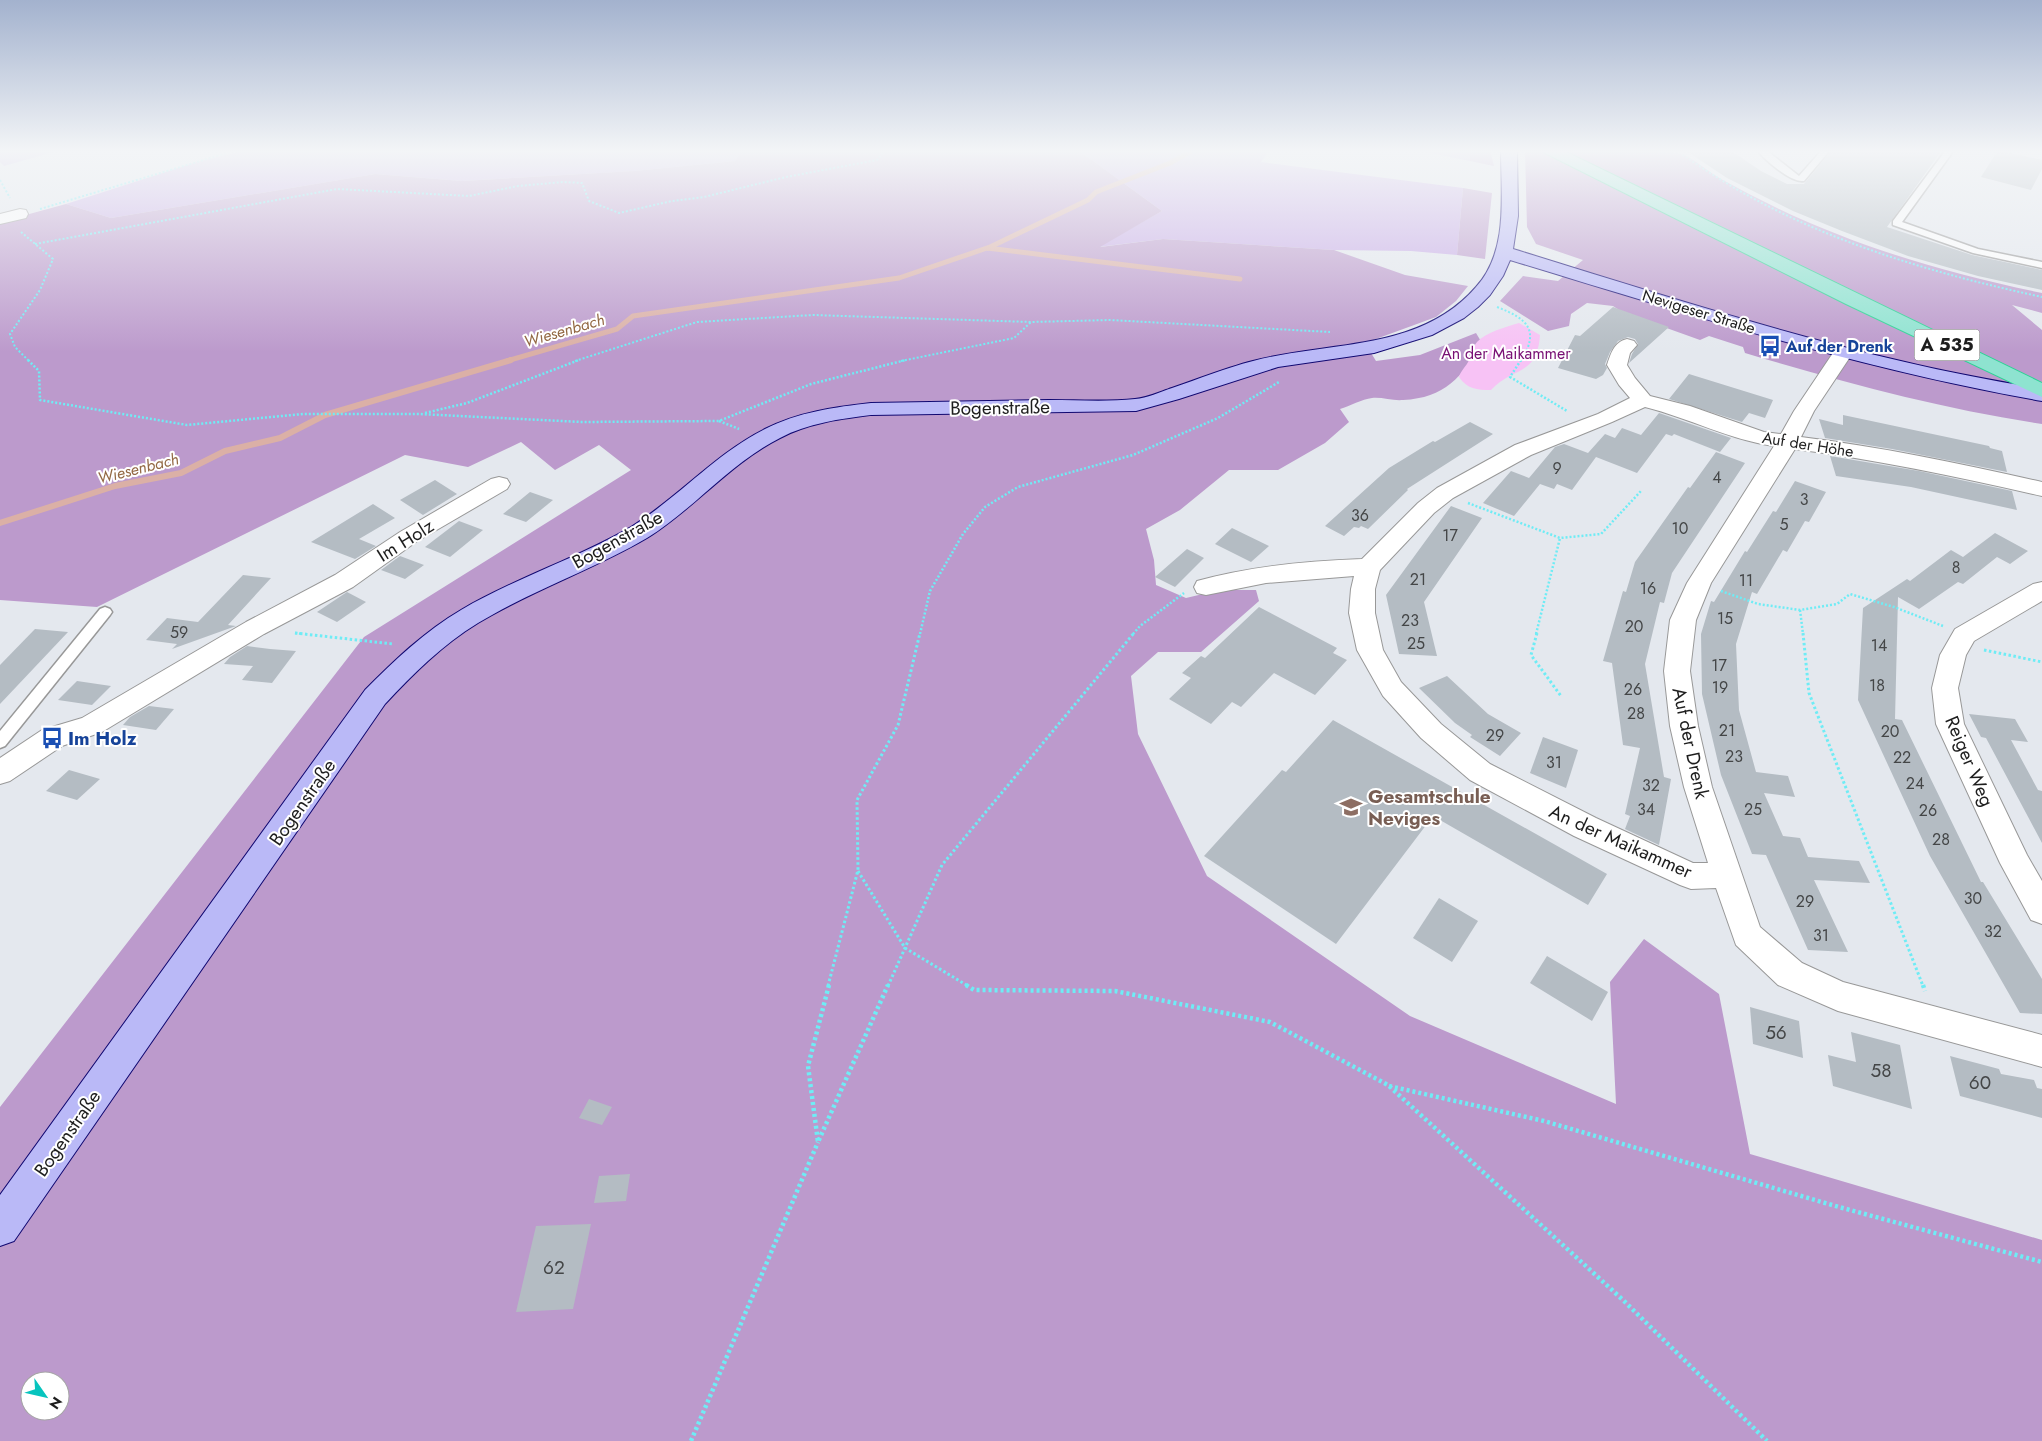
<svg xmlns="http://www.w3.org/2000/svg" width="2042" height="1441" viewBox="0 0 2042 1441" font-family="Jost,sans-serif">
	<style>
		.grass { fill: #c8abe7 }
		.forest { fill: #bc9acc; fill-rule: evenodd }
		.park { fill: #f7c2f5 }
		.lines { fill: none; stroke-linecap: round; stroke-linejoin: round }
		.stream-far1 { stroke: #dbb0a6; stroke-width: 5 }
		.stream { stroke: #dbb0a6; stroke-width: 6 }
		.building { fill: #b4bcc3 }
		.lane-casing { stroke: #989898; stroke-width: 3 }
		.street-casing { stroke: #989898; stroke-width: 2 }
		.secondary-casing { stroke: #100871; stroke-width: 2 }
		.highway-casing { stroke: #2ad393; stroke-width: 2 }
		.path-far3 { stroke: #6fecf5; stroke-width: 2; stroke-dasharray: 2 2; stroke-linecap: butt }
		.path-far2 { stroke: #6fecf5; stroke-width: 2.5; stroke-dasharray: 2 2; stroke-linecap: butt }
		.path-far1 { stroke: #6fecf5; stroke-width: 3; stroke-dasharray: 2.5 2.5; stroke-linecap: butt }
		.path { stroke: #6fecf5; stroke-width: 4.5; stroke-dasharray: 3 3; stroke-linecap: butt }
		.lane { fill: #fff; fill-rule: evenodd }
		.street { fill: #fff; fill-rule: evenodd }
		.secondary { fill: #bab9f7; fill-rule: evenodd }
		.highway { fill: #8ee3d0; fill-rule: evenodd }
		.labels { text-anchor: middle; stroke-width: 4; stroke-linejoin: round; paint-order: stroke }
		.far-street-label { font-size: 16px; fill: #1e1e1e; stroke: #fff }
		.far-water-label { font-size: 16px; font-style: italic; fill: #936944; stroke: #fff }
		.far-transit-label { font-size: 16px; font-weight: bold; fill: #164399; stroke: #fff; text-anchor: start }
		.far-park-label { font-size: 16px; fill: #780f73; stroke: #fff }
		.number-label { font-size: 16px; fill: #444647 }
		.shield { fill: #fff; stroke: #626262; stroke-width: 1 }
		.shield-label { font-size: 18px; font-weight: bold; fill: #1e1e1e }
		.street-label { font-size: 19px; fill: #1e1e1e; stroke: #fff }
		.transit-label { font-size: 19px; font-weight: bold; fill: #164399; stroke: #fff; text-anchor: start }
		.education-label { font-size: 19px; font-weight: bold; fill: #785e54; stroke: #fff; text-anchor: start }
		.near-number-label { font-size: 19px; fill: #444647 }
	</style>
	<rect width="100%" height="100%" fill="#e4e8ee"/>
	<!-- grass -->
	<g class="grass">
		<polygon points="0,150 60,150 4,166 0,162"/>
		<polygon points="246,150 742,150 735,161 634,171 462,181 375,174 111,218 66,204 197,162"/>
		<polygon points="1078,150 1269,150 1261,162 1463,188 1457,255 1411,251 1334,250 1163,239 1098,247 1162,211"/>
		<polygon points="1415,150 1469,150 1470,161"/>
	</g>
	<!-- forest -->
	<g class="forest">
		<path d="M742,150H1078L1162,211L1100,247L1163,239L1334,250L1405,275L1468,286L1456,301L1436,317L1365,343L1376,361L1420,355L1476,333L1482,343C1462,377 1445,398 1403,400C1393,401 1382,397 1372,398C1362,399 1350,406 1340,409L1349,422L1325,443L1278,470H1229L1180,510L1146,529L1154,560L1156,585L1186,598L1220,590H1256L1259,601L1201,652H1158L1131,676L1138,734L1207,876L1410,1016L1616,1104L1610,982L1644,939L1719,994L1750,1154L2042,1240V1441H0V1107L364,637L631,470L599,445L555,470L521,442L468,467L405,455L97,607L0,600V222L66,204L111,218L375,174L462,181L634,171L735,161ZM30,1381H60V1411H30Z"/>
		<polygon points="1469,150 1490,150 1494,166 1470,161"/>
		<path d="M1525,150H1646C1659,156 1670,148 1686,156C1699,163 1709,172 1721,179C1739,189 1757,198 1775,207C1860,248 1950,274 2042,293V313L2012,305L2042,330V424C1942,409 1842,382 1745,353L1743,347L1709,336L1700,340L1622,312L1613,306L1587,303L1571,314L1569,326L1548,331L1500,301L1523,276L1558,281L1583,260L1536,244L1527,227Z"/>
		<polygon points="1463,188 1492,193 1485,259 1457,255"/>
	</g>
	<!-- park -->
	<path class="park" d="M1519,323L1540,335C1537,377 1513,366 1491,390C1477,390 1467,389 1459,377C1461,370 1466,367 1469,360C1472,354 1472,348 1477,342C1486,332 1506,327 1519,323Z"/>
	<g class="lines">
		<!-- stream-far1 -->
		<g class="stream-far1">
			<polyline points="988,248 1088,200 1096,192 1170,163 1193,150"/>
			<polyline points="507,361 617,329 633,316 899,278 987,248 1240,279"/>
		</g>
		<!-- stream -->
		<polyline class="stream" points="0,523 115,486 181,473 225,451 280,438 325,415 511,360"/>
	</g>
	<!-- building -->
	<g class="building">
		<polygon points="1685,150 1730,150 1761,171 1787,184 1804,184 1832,150 1942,150 1887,227 1972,255 2042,270 2042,290 1978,276 1908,256 1842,231 1793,211 1727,178"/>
		<polygon points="1998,150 2042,160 2042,169 2031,190 1981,177"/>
		<polygon points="1613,307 1669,327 1629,363 1632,354 1638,344 1635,339 1628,337 1618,341 1610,352 1605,364 1607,368 1603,375 1596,379 1558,368 1575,335 1580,336"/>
		<polygon points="1689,374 1773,400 1765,418 1749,413 1742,422 1669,399"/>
		<polygon points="1659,413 1731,438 1720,452 1674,434 1672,436 1666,434 1637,473 1596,457 1572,490 1557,484 1554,489 1540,484 1514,516 1483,503 1511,471 1529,478 1555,447 1564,444 1588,453 1605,434 1615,438 1622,428 1641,435"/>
		<polygon points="1843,415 1989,446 1990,448 2002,451 2007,472 1892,449 1825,438 1819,419 1843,425"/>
		<polygon points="1470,422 1493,434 1407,489 1408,490 1368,529 1361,526 1359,528 1354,527 1344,536 1325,526 1389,468 1433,441 1435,442"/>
		<polygon points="1716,452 1745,463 1672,573 1664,603 1660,602 1645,664 1664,777 1671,779 1659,845 1625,829 1630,816 1625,814 1640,748 1623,745 1612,663 1603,661 1623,591 1626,592 1635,562 1688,487 1690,488"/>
		<polygon points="1830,456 1919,471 2012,491 2017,510 1911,487 1836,476"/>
		<polygon points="435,480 457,494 423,515 400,500"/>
		<polygon points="1795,481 1826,492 1809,522 1805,521 1787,552 1783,550 1757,594 1752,592 1736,644 1739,710 1756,772 1788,776 1795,797 1764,793 1783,836 1800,838 1808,857 1859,861 1870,883 1814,880 1848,952 1808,950 1766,855 1752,854 1721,775 1702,694 1701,634 1711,601 1714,602 1745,551 1747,552 1773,511 1776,512"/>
		<polygon points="530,492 553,500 526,522 503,514"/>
		<polygon points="373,504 395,518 359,539 376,546 355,559 311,542"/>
		<polygon points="1451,506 1482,518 1424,602 1437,656 1399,654 1386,595"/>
		<polygon points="459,521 483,530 450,557 425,547"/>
		<polygon points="1232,528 1269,546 1251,562 1215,544"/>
		<polygon points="1995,533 2028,551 2010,564 1997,557 1963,584 1958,582 1919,609 1898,597 1895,719 1902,720 1981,882 1983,882 2042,979 2042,1014 2020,1013 1930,856 1858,700 1863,608 1907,579 1910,581 1951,550 1963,557"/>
		<polygon points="1187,549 1204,558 1175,587 1155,577"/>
		<polygon points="400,556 424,565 405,579 381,570"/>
		<polygon points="243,575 271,578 228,625 236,626 172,649 177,644 146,640 167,618 198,622"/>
		<polygon points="347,592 366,602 337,622 317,612"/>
		<polygon points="1259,607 1337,648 1333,653 1347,660 1315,695 1274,673 1241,707 1232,702 1211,724 1169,699 1191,678 1182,673 1201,656 1205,658"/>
		<polygon points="35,629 68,632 0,704 0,665"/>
		<polygon points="247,646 270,649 296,651 272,683 242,680 253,666 224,664 230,657"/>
		<polygon points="1447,676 1488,714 1521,733 1500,756 1470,737 1472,735 1455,723 1419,688"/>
		<polygon points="77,681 111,686 92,705 58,700"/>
		<polygon points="149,706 174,709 156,730 123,725 130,717"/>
		<polygon points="1969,714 2015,719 2028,742 2011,740 2038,790 2042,791 2042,843 1986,738 1981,737"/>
		<polygon points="1333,720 1607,874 1588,905 1433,816 1336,944 1204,856 1282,770 1286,772"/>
		<polygon points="1543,737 1578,750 1566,788 1530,773"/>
		<polygon points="69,770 100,779 77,800 46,791"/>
		<polygon points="1439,898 1478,921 1452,962 1413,938"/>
		<polygon points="1547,956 1608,992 1592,1021 1530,983"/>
		<polygon points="1750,1007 1799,1021 1803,1058 1753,1044"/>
		<polygon points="1851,1032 1900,1045 1912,1109 1833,1086 1828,1055 1856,1062"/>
		<polygon points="1950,1056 1999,1069 2001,1074 2034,1080 2037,1088 2042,1089 2042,1118 1960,1096"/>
		<polygon points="589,1099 612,1107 602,1125 579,1118"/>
		<polygon points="630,1174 626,1201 594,1203 599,1176"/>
		<polygon points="591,1224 573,1309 516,1312 536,1226"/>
	</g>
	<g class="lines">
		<!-- lane casing -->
		<g class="lane-casing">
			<g id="lane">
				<path d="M1757,150H1766L1799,176L1822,150H1830L1804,181C1791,183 1765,160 1757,150Z"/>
				<polygon points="1946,150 1954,150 1902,222 1978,249 2042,262 2042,268 1973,253 1893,225 1893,221"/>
				<polygon points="105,607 110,609 112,612 110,615 5,746 0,748 0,731 100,609"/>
			</g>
		</g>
		<!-- street casing -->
		<g class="street-casing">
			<g id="street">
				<polygon points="20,209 26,210 28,214 26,218 0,224 0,214"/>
				<path d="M1627,339L1634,341L1637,345L1630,353L1627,365L1635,378L1650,396L1690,406L1764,432L1781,434L1794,411L1835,350L1842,348L1849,350L1852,354L1814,411L1801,437C1882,447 1962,464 2042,482V496C1960,477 1878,460 1795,449L1711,583L1696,620L1690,671L1698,726L1712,787L1760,927L1802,963L1843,982L2042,1035V1067L1838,1011L1778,985L1736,945L1716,888L1691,889L1680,885L1574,836L1470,780L1421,738L1383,696L1357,650L1349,613L1351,589L1354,576L1266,583L1206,595L1197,593L1194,587L1197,581C1251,566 1306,561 1362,559L1418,503L1437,488L1515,445L1598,414L1630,398L1619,385L1607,365C1611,353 1614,342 1627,339ZM1645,407C1689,418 1730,440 1774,446L1687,583L1670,620L1664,671L1670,726L1684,787L1708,863H1693L1596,818L1490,764L1441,724L1401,682L1383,650L1375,613V589L1380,570L1434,513L1453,498L1531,455L1612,422Z"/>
				<polygon points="499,477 507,479 510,484 507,489 416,542 353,587 264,634 102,732 62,746 10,781 0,784 0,758 42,730 82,718 246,622 335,575 400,532 491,479"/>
				<polygon points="2042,582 2042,601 1974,641 1966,655 1958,688 1964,724 2027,855 2042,881 2042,924 2031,920 2000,863 1936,724 1932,688 1940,655 1955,629 2033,584"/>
			</g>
		</g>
		<!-- secondary casing -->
		<g class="secondary-casing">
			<path id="secondary" d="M1501,150H1517L1518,216L1513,249C1643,289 1772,331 1905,362C1950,373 1996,381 2042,389V401C1859,369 1688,314 1510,260L1503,276L1490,295L1478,307L1464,318L1432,335L1374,353L1278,367L1179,399L1136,411L871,415C840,419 808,423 780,438C730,463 694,509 647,538C593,570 532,590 478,623C442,645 413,674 385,704L14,1241L0,1246V1195L365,690C395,660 425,631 461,610C515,578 576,559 631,527C678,498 715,454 765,429C798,412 835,407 871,403C930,402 990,401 1049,400C1077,400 1107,402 1135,399C1147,398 1160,392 1172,388C1199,379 1225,368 1253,361C1328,341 1420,352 1476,287C1509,251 1501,195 1501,150Z"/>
		</g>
		<!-- highway casing -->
		<g class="highway-casing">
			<polygon id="highway" points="1542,150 1562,150 2042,383 2042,397 1846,304 1545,153"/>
		</g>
		<!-- path-far3 -->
		<g class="path-far3">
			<path d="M1676,150C1703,169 1731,187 1760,202C1849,249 1945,276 2042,297"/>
			<polyline points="0,180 10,198"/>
			<polyline points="40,209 237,150"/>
			<polyline points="21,232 53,259 40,290 10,334 15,347 29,361"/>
			<polyline points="35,244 337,189 469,196 518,186 563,182 582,183 589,201 619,213 672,201 704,197 786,177 877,160 885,150"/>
			<path d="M1497,307C1528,319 1540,330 1521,361"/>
			<polyline points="575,361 697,322 813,315 1031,322 1110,320 1330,332"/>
			<polyline points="901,361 1014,338 1031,322"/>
		</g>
		<!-- path-far2 -->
		<g class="path-far2">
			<polyline points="28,360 39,371 40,400 187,425 303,414 419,414 582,422 719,421 811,384 906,360"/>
			<polyline points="1521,360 1510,377 1567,411"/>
			<polyline points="425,413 467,403 579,360"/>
			<polyline points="719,421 739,429"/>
			<polyline points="1468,503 1560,538 1601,534 1641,491"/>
			<polyline points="1721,591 1758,604 1800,610 1837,604 1850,594 1894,607 1943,626"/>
			<polyline points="1800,610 1803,634"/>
			<polyline points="295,633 303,634"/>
			<polyline points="920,634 930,591 963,534 985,507 1018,487 1133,455 1218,418 1279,382"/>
			<polyline points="1133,634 1140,626 1184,593"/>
			<polyline points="1536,634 1560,538"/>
		</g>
		<!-- path-far1 -->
		<g class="path-far1">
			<polyline points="295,633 393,644"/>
			<polyline points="1537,633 1531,655 1561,696"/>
			<polyline points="1803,633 1809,693 1923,986"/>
			<polyline points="1984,650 2042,662"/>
			<polyline points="858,871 905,948 968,986"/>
			<polyline points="828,986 858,870 857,800 898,725 920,633"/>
			<polyline points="888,986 942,865 1134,633"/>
		</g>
		<!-- path -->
		<g class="path">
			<polyline points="829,985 808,1066 818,1142 888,985"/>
			<polyline points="966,985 974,990 1115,991 1270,1022 1388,1085 1623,1300 1767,1441"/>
			<polyline points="1923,985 1925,991"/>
			<polyline points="1389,1086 1544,1121 1839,1207 2042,1262"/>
			<polyline points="691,1441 818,1142"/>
		</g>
		<!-- lane -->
		<use href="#lane" class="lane"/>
		<!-- street -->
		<use href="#street" class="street"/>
		<!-- secondary -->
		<use href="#secondary" class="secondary"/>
		<!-- highway -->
		<use href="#highway" class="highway"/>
	</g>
	<!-- sky -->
	<linearGradient id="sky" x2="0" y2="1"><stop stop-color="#a3b2ce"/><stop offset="0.43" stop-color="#f3f5f7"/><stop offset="1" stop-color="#f3f5f7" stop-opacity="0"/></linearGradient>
	<rect width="2042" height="352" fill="url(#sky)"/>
	<!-- icons -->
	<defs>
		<g id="bus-bare" transform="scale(1.725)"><path d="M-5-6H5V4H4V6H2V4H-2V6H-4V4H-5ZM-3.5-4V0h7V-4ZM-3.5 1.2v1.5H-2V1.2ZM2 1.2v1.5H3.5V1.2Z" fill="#1a4fb4" stroke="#fff" stroke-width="2.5" paint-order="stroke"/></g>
		<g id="school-bare" transform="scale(1.725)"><path d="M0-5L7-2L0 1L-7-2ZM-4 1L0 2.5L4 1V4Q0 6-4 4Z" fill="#8d6e63" stroke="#fff" stroke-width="2.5" paint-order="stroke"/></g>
	</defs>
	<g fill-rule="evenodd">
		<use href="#bus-bare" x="1770" y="346"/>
		<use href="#bus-bare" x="52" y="738"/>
		<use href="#school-bare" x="1351" y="807"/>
	</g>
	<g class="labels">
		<!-- far-street labels -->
		<g class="far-street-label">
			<text transform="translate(1699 311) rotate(17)" y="6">Nevigeser Straße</text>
			<text transform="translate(1808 444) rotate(9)" y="6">Auf der Höhe</text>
		</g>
		<!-- far-water labels -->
		<g class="far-water-label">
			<text transform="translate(564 330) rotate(-16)" y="6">Wiesenbach</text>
			<text transform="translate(138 468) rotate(-14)" y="6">Wiesenbach</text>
		</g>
		<!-- far-transit labels -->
		<g class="far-transit-label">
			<text x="1786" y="352">Auf der Drenk</text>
		</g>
		<!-- far-park labels -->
		<g class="far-park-label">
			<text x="1506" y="359">An der Maikammer</text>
		</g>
		<!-- number labels -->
		<g class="number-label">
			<text x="1557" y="474">9</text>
			<text x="1717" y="483">4</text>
			<text x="1804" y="505">3</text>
			<text x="1360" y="521">36</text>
			<text x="1784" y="530">5</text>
			<text x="1680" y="534">10</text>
			<text x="1450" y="541">17</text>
			<text x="1956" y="573">8</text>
			<text x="1418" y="585">21</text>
			<text x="1746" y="586">11</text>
			<text x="1648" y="594">16</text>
			<text x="1725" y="624">15</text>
			<text x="1410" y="626">23</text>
			<text x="1634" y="632">20</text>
			<text x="179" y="638">59</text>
			<text x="1416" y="649">25</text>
			<text x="1879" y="651">14</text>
			<text x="1719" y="671">17</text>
			<text x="1877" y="691">18</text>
			<text x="1720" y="693">19</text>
			<text x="1633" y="695">26</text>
			<text x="1636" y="719">28</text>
			<text x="1727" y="736">21</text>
			<text x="1890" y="737">20</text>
			<text x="1495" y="741">29</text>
			<text x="1734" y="762">23</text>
			<text x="1902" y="763">22</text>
			<text x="1554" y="768">31</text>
			<text x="1915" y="789">24</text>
			<text x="1651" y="791">32</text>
			<text x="1646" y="815">34</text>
			<text x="1753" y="815">25</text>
			<text x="1928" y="816">26</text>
			<text x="1941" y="845">28</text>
			<text x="1973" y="904">30</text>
			<text x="1805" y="907">29</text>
			<text x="1993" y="937">32</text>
			<text x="1821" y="941">31</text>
		</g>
		<!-- shield labels -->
		<rect class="shield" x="1914.5" y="329.5" width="65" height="31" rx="4"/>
		<g class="shield-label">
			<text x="1947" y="351">A 535</text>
		</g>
		<!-- street labels -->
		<g class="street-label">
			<text transform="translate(1000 407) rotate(-1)" y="7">Bogenstraße</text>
			<text transform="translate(617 539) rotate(-29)" y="7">Bogenstraße</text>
			<text transform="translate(405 540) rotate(-32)" y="7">Im Holz</text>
			<text transform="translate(1691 743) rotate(78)" y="7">Auf der Drenk</text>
			<text transform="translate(1970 761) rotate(67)" y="7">Reiger Weg</text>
			<text transform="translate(302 802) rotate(-55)" y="7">Bogenstraße</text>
			<text transform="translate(1621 841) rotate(24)" y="7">An der Maikammer</text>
			<text transform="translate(67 1133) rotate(-55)" y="7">Bogenstraße</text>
		</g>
		<!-- transit labels -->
		<g class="transit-label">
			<text x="68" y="745">Im Holz</text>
		</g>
		<!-- education labels -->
		<g class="education-label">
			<text x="1368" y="803">Gesamtschule<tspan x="1368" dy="22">Neviges</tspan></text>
		</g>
		<!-- near-number labels -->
		<g class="near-number-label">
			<text x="1776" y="1039">56</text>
			<text x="1881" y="1077">58</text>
			<text x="1980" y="1089">60</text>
			<text x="554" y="1274">62</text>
		</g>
	</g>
	<!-- north arrow -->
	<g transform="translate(45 1396) rotate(124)"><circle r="24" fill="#ffffff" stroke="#a5a5a5"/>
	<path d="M0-4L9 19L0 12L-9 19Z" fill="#07c4be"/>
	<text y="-8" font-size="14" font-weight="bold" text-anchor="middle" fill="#1e1e1e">N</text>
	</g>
</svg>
